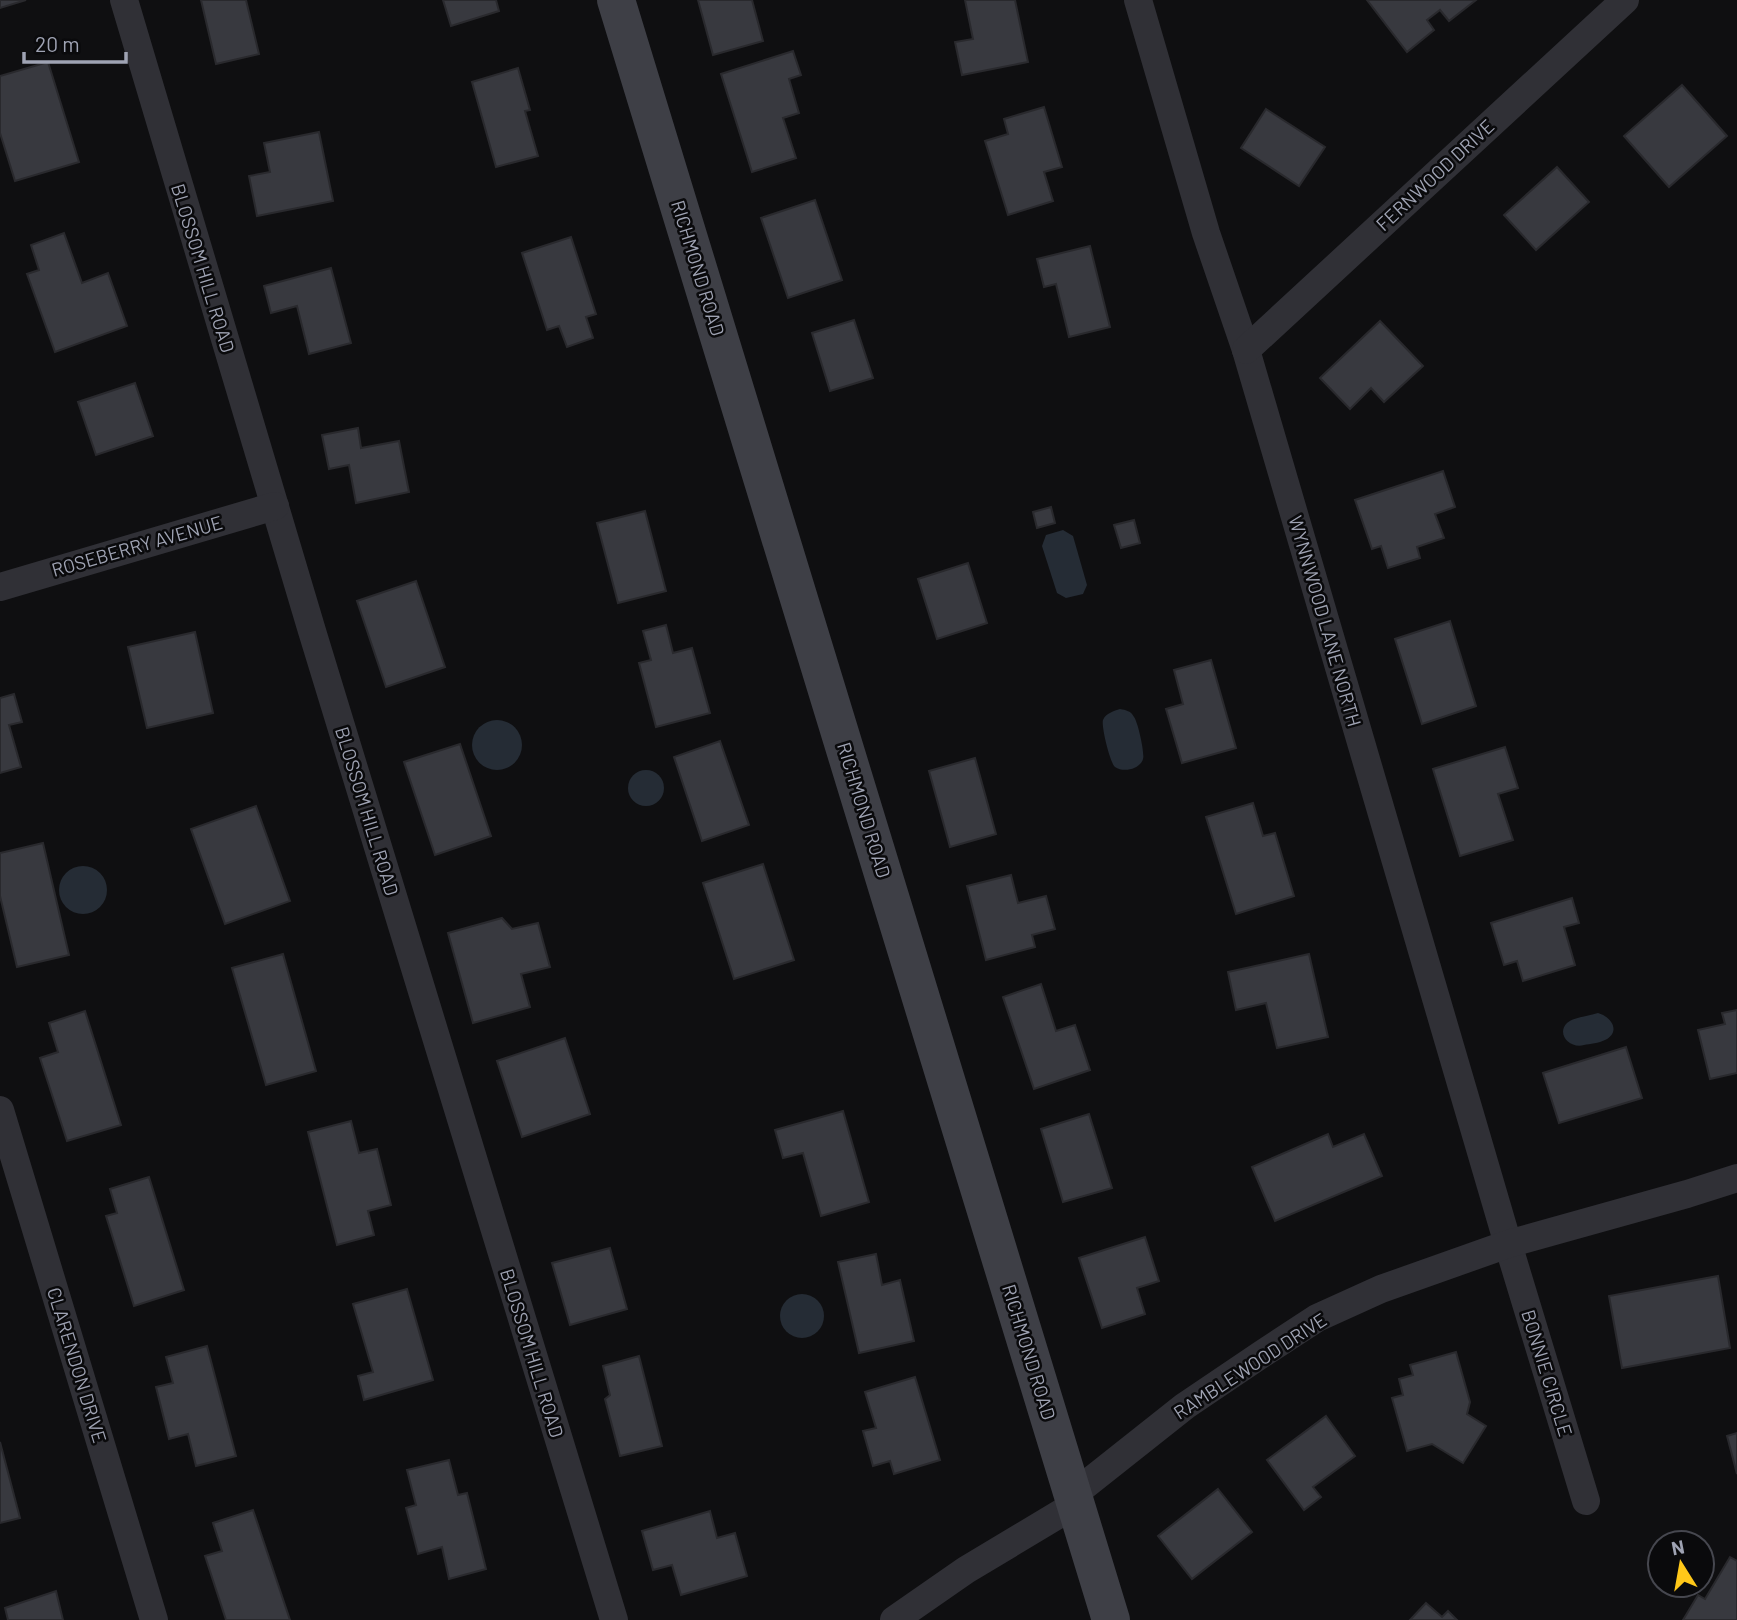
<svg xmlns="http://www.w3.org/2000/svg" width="1737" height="1620" viewBox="0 0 1737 1620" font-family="Barlow,sans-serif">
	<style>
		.water { fill: #252c35 }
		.building { fill: #38393f; stroke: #29292d; stroke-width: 2 }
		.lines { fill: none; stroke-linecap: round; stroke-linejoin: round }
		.street { stroke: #303036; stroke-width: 28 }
		.secondary { stroke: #3e3f46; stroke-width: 38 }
		.labels { text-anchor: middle; stroke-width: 5; stroke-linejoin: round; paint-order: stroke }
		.street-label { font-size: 19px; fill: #9fa3b3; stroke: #0a0a0c }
	</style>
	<rect width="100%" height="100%" fill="#0f0f11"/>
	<!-- water -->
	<g class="water">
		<polygon points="1063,530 1073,536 1087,585 1083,594 1066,598 1057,593 1042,546 1046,535"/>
		<path d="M1120,709C1126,710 1131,711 1134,717C1138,722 1145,754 1143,759C1140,769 1124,773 1115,767C1110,763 1101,726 1103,720C1106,713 1114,711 1120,709Z"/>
		<circle cx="497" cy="745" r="25"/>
		<circle cx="646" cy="788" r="18"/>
		<circle cx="83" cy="890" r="24"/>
		<path d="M1598,1013C1612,1017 1621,1032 1605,1040C1599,1043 1590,1044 1584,1045C1570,1049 1556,1034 1567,1023C1574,1017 1589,1016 1598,1013Z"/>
		<circle cx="802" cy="1316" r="22"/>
	</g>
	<!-- building -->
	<g class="building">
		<polygon points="0,0 26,0 0,8"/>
		<polygon points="201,0 246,0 259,54 216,64"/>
		<polygon points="443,0 496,0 499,11 451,26"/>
		<polygon points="698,0 752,0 763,41 713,55"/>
		<polygon points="965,0 1015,0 1028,62 962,75 955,42 973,39"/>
		<polygon points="1367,0 1476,0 1449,21 1440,10 1427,20 1434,30 1407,52"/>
		<polygon points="793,51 801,75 789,79 799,113 783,118 796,158 752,172 721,74"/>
		<polygon points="48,62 79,162 15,181 0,133 0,76"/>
		<polygon points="518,68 530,110 525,111 538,156 496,167 472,82"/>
		<polygon points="1682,85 1727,136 1669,187 1624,136"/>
		<polygon points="1044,107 1062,167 1044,172 1053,201 1008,215 985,141 1008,134 1004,119"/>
		<polygon points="1266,109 1325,147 1299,186 1241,148"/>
		<polygon points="319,132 333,201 257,216 249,176 270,172 264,143"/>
		<polygon points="1557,167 1589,202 1536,250 1504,215"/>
		<polygon points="815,200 842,280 788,298 761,218"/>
		<polygon points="64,233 82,283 108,273 127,326 55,352 27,274 39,270 31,245"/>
		<polygon points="571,237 596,314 586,317 593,338 567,347 559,326 547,330 522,253"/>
		<polygon points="1090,246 1110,327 1069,337 1056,284 1044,287 1037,259"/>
		<polygon points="331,268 351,343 309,354 297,306 271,313 264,286"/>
		<polygon points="854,320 873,378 830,391 812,333"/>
		<polygon points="1380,321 1423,366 1384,402 1371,388 1350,409 1320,378"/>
		<polygon points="135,383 153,436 96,455 78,402"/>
		<polygon points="358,428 361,448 399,441 409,492 356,503 349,465 329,469 322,435"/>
		<polygon points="1443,471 1455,507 1435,514 1444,538 1417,547 1420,558 1388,568 1381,546 1372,549 1355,500"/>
		<polygon points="1051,507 1055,523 1037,528 1033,512"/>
		<polygon points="645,511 666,591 618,603 597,523"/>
		<polygon points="1134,520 1140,543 1121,548 1114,525"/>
		<polygon points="968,563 987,623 937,639 918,579"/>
		<polygon points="416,581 445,667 386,687 357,601"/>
		<polygon points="1450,621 1476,706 1422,724 1395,639"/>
		<polygon points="666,625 673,653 692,648 710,713 656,727 639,663 651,660 643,631"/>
		<polygon points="195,632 213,713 147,728 128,647"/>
		<polygon points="1211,660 1236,748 1182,763 1166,709 1183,704 1174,670"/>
		<polygon points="14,694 22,722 9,725 21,767 0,773 0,698"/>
		<polygon points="720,741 749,825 702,841 674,757"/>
		<polygon points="460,744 491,836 435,855 404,762"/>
		<polygon points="1505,747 1518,788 1498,794 1513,840 1460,856 1433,769"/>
		<polygon points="975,758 996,834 950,847 929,771"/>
		<polygon points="1253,803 1263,836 1275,833 1294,896 1236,914 1206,817"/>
		<polygon points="256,806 290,901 225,924 191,829"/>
		<polygon points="43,843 69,955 17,967 0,896 0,853"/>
		<polygon points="763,864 794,960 734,979 703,883"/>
		<polygon points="1011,875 1018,903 1046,896 1055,929 1032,935 1035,947 986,960 967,886"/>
		<polygon points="1572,898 1579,923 1564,927 1575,965 1523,981 1517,961 1504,965 1491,923"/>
		<polygon points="502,918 512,929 538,923 550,967 521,974 530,1007 473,1023 448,933"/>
		<polygon points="283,954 316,1071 266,1085 232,968"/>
		<polygon points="1309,954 1328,1037 1277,1048 1266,1003 1236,1010 1228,972"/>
		<polygon points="1041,984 1056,1031 1075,1025 1090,1070 1034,1089 1003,997"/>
		<polygon points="1737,1010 1737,1073 1710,1079 1698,1030 1725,1024 1722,1013"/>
		<polygon points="85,1011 121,1125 67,1141 40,1058 58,1052 49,1023"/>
		<polygon points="565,1038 590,1114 522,1137 497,1061"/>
		<polygon points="1626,1047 1642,1098 1559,1123 1543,1073"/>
		<polygon points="843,1111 869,1202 821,1216 803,1153 783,1158 775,1130"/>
		<polygon points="1089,1114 1112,1188 1063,1202 1041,1129"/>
		<polygon points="351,1121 359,1153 377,1149 391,1205 368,1211 374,1235 337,1245 308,1132"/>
		<polygon points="1328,1134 1333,1147 1364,1134 1382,1176 1275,1221 1252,1167"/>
		<polygon points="149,1177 184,1290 134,1306 106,1216 117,1213 110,1189"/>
		<polygon points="1145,1237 1159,1281 1137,1288 1145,1314 1102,1328 1079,1258"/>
		<polygon points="610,1248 627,1309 570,1325 552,1263"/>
		<polygon points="876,1254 882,1285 900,1280 914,1341 859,1353 838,1262"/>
		<polygon points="1718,1276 1730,1348 1622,1368 1609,1296"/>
		<polygon points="407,1289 433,1380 364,1400 358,1376 373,1372 353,1304"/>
		<polygon points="207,1346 236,1456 196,1466 188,1434 169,1439 156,1387 173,1383 166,1357"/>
		<polygon points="1456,1352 1470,1402 1467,1414 1486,1426 1463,1463 1432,1444 1407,1451 1392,1398 1403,1395 1399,1379 1413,1375 1410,1365"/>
		<polygon points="639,1356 662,1446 620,1456 605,1399 610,1395 603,1366"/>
		<polygon points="915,1377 940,1460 894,1474 890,1461 873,1466 863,1431 876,1428 865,1392"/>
		<polygon points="1326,1416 1355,1456 1313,1487 1321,1497 1304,1510 1267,1460"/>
		<polygon points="1737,1433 1737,1474 1727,1436"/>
		<polygon points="0,1442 20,1518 0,1523"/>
		<polygon points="449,1460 458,1495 467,1493 486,1569 449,1579 442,1547 418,1554 406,1508 416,1505 407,1470"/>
		<polygon points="1218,1489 1252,1532 1192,1579 1158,1536"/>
		<polygon points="253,1510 290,1620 226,1620 205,1556 222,1551 213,1523"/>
		<polygon points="710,1511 717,1538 735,1533 747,1576 681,1595 672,1565 653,1570 642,1531"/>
		<polygon points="1730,1557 1737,1561 1737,1620 1683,1620 1698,1595 1705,1599"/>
		<polygon points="56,1591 63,1620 8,1620 5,1608"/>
		<polygon points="1426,1603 1442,1617 1448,1611 1457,1620 1410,1620"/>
	</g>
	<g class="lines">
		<!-- street -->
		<g class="street">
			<polyline points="124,0 312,631 614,1620"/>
			<polyline points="1138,0 1206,233 1246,350 1508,1244 1586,1501"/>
			<polyline points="1246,350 1625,0"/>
			<polyline points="0,587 275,506"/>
			<polyline points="0,1110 154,1620"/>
			<polyline points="894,1620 966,1570 1076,1504 1079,1490 1185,1406 1262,1354 1317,1318 1381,1289 1508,1244 1687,1194 1737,1178"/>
		</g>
		<!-- secondary -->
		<polyline class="secondary" points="616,0 1111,1620"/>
	</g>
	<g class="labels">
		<!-- street labels -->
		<g class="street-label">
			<text transform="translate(1435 175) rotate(-43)" y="7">FERNWOOD DRIVE</text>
			<text transform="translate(203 268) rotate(73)" y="7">BLOSSOM HILL ROAD</text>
			<text transform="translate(698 268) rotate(73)" y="7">RICHMOND ROAD</text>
			<text transform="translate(137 546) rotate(-16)" y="7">ROSEBERRY AVENUE</text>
			<text transform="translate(1325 621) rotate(74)" y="7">WYNNWOOD LANE NORTH</text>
			<text transform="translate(864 810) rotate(73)" y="7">RICHMOND ROAD</text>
			<text transform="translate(367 811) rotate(73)" y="7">BLOSSOM HILL ROAD</text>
			<text transform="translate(1029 1352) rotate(73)" y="7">RICHMOND ROAD</text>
			<text transform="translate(532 1353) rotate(73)" y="7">BLOSSOM HILL ROAD</text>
			<text transform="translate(77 1365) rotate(73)" y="7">CLARENDON DRIVE</text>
			<text transform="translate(1250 1366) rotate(-33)" y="7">RAMBLEWOOD DRIVE</text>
			<text transform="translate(1547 1373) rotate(73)" y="7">BONNIE CIRCLE</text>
		</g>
	</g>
	<!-- north arrow -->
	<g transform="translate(1681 1564) rotate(349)"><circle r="33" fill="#0a0a0c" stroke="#46474f" stroke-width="2"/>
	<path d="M0-5L12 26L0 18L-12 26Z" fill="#ffc819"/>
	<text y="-10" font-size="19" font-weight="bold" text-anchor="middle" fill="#9fa3b3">N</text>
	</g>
	<!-- scale -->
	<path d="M24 52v10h102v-10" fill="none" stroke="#9fa3b3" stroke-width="3.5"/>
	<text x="35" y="52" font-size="21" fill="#9fa3b3" stroke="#0a0a0c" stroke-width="5" paint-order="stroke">20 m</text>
</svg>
